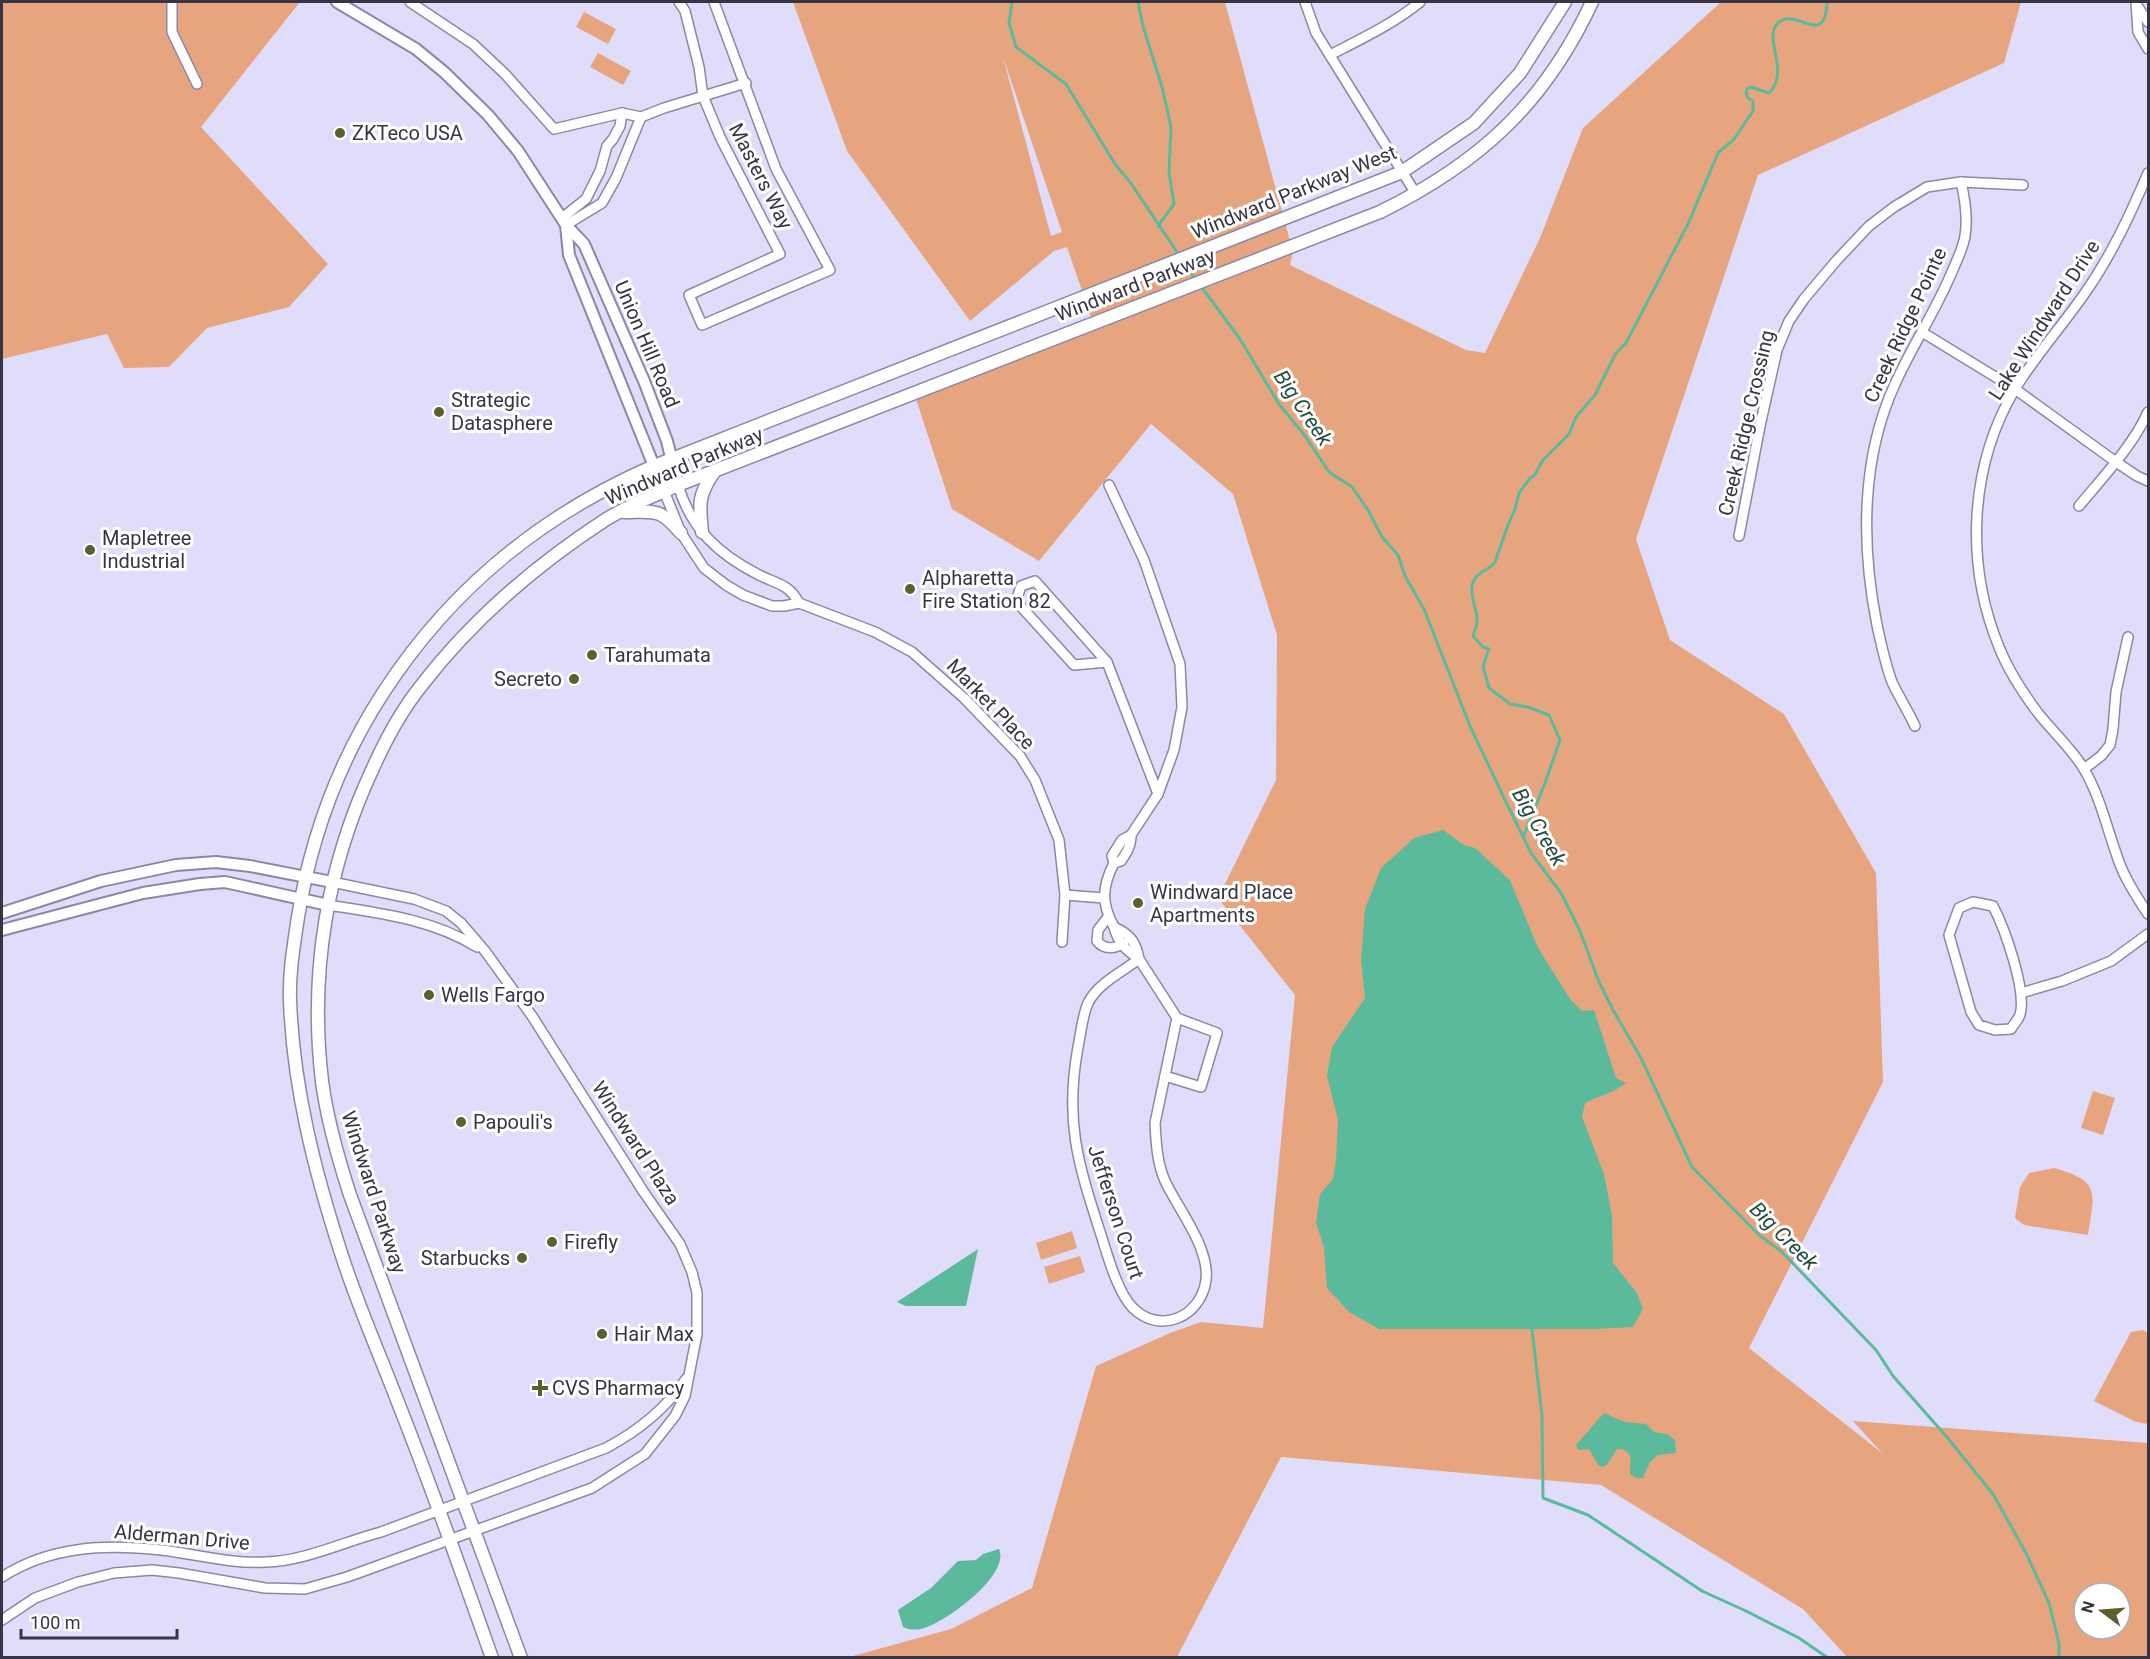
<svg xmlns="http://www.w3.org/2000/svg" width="2150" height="1659" viewBox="0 0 2150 1659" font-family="Roboto,sans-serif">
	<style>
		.green { fill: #e7a57f; fill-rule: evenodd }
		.water { fill: #5cba9c }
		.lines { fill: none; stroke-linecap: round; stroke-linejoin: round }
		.stream { stroke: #5cba9c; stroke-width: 3 }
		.minor-casing { stroke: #8b87a9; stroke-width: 12 }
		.tertiary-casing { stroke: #8b87a9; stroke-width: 14 }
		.secondary-casing { stroke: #8b87a9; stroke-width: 15 }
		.minor { stroke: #fff; stroke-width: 9 }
		.tertiary { stroke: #fff; stroke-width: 10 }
		.secondary { stroke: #fff; stroke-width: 12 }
		.poi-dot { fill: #5e5f2c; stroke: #fff; stroke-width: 2 }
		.labels { text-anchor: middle; stroke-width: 6; stroke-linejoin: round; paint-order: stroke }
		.poi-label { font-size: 20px; fill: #373544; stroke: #fff; text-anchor: start }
		.street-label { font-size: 20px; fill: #373544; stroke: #fff }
		.water-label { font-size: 21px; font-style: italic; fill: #234c3f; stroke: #fff }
	</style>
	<rect width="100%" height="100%" fill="#e0ddfb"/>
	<!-- green -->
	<g class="green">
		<polygon points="2,2 300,2 201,127 328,264 289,307 207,328 169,367 124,368 107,334 2,359"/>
		<path d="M793,2H1225L1293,252L1290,265L1466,350L1485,353L1540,238L1583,128L1721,2H2021L2004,63L1758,175L1636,539L1670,640L1784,714L1876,873L1883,1082L1749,1348L1882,1453L1853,1421L2148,1443V1657H1847L1803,1609L1601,1485L1281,1457L1177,1657H849L951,1629L1032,1588L1096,1366L1170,1333L1201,1322L1263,1328L1295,995L1218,898L1276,780L1277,635L1233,494L1151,424L1039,561L952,509L914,393L1094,326L1067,247L1054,251L970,321L847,151ZM1003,57L1062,232L1051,236ZM2084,1593H2120V1629H2084Z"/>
		<polygon points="584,12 616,29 608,44 576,27"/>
		<polygon points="598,53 631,71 623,85 590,67"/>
		<polygon points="2093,1091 2115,1098 2103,1135 2081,1128"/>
		<path d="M2054,1168C2102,1181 2094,1193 2088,1235L2024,1225L2015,1218L2020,1187L2029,1173Z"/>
		<polygon points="1072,1231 1077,1248 1041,1260 1036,1243"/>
		<polygon points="1080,1256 1085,1272 1049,1284 1044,1267"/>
		<polygon points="2143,1330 2148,1333 2148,1424 2136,1422 2094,1401 2131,1332"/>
	</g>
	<!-- water -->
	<g class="water">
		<path d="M1443,830L1464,845L1475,848L1510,880L1538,948L1570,999L1582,1011L1594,1010L1616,1078L1626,1083C1611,1094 1602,1095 1585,1103L1582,1117L1604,1174L1612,1216L1613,1263L1637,1293L1643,1309L1633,1327L1597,1329H1379L1349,1312L1327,1288L1324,1247L1316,1223L1320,1194L1333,1179L1336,1159L1338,1120L1327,1076L1332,1047L1365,998L1361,959L1365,909L1381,868L1414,838Z"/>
		<polygon points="978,1249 966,1306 906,1306 897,1302"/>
		<path d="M1604,1413L1625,1422L1646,1424L1654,1432L1667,1434L1675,1440L1676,1453L1658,1455L1650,1462L1643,1478H1636L1630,1474C1630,1461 1635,1450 1617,1449L1607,1465L1602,1467L1598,1465L1589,1449L1578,1450L1576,1445Z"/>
		<path d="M999,1549C1011,1575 944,1624 921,1629C914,1630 910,1630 903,1627L898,1610L931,1588L958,1561L976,1560L983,1554Z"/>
	</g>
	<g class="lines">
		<!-- stream -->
		<g class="stream">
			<polyline points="1012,2 1009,23 1016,47 1066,84 1115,164 1130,182 1179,255"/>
			<polyline points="1138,2 1143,26 1162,87 1171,127 1169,172 1174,204 1158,226"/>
			<polyline points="1183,261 1196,280"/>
			<polyline points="1200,285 1240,339 1279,404 1305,436 1329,472 1352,487 1368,510 1382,537 1398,555 1405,576 1424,609 1470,726 1505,800 1531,853 1561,893 1580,931 1599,982 1613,1010 1641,1058 1692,1167 1759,1235 1781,1251 1876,1350 1893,1376 1946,1436 1993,1494 2026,1553 2049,1603 2059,1643 2059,1658"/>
			<path d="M1524,835L1545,783L1560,740L1549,715L1528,707L1510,704L1489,688L1483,666L1489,649L1483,647L1473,636C1475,630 1478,623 1477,617C1476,606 1468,591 1474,580C1479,571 1490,570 1495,562L1508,525L1515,509L1519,493L1530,478L1534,476L1543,460L1569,434L1576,417L1595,395L1616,353L1626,343L1688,224L1718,153L1734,139L1753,111V101L1748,98L1746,93L1747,89L1751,87L1769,93C1791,71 1762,38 1778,23C1797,6 1825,50 1827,2"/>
			<polyline points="1532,1329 1542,1416 1543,1498 1588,1515 1702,1591 1746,1611 1799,1638 1828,1658"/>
		</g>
		<!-- minor casing -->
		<g class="minor-casing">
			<g id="minor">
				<polyline points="172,2 172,32 197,84"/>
				<polyline points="410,2 473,44 505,74 554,129 622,113 641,117 664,108 746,83"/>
				<polyline points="679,2 685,11 699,67 703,96 720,137 780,254 689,295 702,325 830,270 776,169 714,2"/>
				<polyline points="1305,2 1316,33 1416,194"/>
				<polyline points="2136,2 2138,32 2148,49"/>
				<polyline points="2138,7 2148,22"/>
				<path d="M1330,55C1361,39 1393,24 1420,2"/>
				<path d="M2148,173C2130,215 2111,256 2085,293C2063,325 2035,356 2015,389C1969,467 1965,564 1999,647C2008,670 2023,693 2038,713C2053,732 2072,749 2084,769C2102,800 2108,834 2121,867C2128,884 2138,899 2148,914"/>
				<polyline points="562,218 586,199 600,171 607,146 613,139 620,126 622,113"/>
				<polyline points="566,225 602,203 616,178 641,117"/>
				<polyline points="1922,332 2015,389 2116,462 2137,476 2148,481"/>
				<path d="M678,485C691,529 718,554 759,575C777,584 789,584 799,603"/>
				<polyline points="1109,485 1144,560 1180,664 1182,707 1174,750 1158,794 1131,835"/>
				<polyline points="664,491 681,533 704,568 726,585 743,595 772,606 784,606 799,603 875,632 912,652 964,698 1020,756 1035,780 1059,840 1065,895 1062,942"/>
				<path d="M2079,506C2103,477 2132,447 2148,412"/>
				<polyline points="1739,536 1760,426 1777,350 1789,321 1804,299 1836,261 1869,226 1894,207 1927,187 1961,182 2023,185"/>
				<polygon points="1035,581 1107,662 1074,665 1016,601 1021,586"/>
				<polyline points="1107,662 1158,794"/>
				<path d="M1915,726C1908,711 1899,697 1892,682C1885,663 1881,644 1877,625C1861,545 1861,458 1895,384C1912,346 1935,312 1951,274C1956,262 1963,249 1965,236C1968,218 1965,199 1961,182"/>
				<polyline points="2084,769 2101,756 2110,745 2113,729 2116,692 2128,637"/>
				<path d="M1131,835C1131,846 1127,852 1121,861L1114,863L1112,856L1122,840Z"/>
				<path d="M1114,863C1102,887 1101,903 1114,927"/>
				<polyline points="1065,895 1104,898"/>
				<path d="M1973,902L1993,906C2004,927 2029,995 2019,1017C2017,1021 2013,1025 2011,1029L1995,1030L1979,1025L1971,1012L1949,935L1959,908Z"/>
				<path d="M328,905C379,913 432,919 477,947"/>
				<path d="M1108,917L1098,930L1097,941C1104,950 1115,949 1124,943"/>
				<path d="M1114,927C1130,934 1136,942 1139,959C1126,950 1118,943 1114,927Z"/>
				<path d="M1139,959L1177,1018L1155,1123C1156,1142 1157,1163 1165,1181C1178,1209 1210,1248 1206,1280C1201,1317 1160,1335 1133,1308C1118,1293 1108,1257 1102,1238C1079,1166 1064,1124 1078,1047C1081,1033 1082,1017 1088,1003C1098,983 1122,972 1139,959Z"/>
				<polyline points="2021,993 2062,981 2111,961 2148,934"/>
				<polyline points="1165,1076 1201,1087 1217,1033 1177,1018"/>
				<path d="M2,1577C50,1546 105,1544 161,1550C196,1554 230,1564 266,1562C305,1561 343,1542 381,1532L606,1448C638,1431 665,1410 686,1379"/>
				<polyline points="2,1620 35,1598 78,1582 114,1573 152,1570 179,1573 265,1588 305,1589 347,1577 592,1488 645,1454 675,1416 685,1396 697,1334 697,1293 692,1272 680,1244 643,1191 532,1016 485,951 461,923 446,911 414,899 332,882"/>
			</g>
		</g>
		<!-- tertiary casing -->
		<g class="tertiary-casing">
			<g id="tertiary">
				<polyline points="337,2 416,49 444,72 488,115 518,151 566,225 584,244 644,381 667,441 678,485"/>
				<polyline points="566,225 569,255 664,491"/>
				<polyline points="2,913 101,881 176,865 216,862 250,866 332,882"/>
				<polyline points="2,930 143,893 200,884 225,882 328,905"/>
			</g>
		</g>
		<!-- secondary casing -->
		<g class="secondary-casing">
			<g id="secondary">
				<path d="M624,512C655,512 659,507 681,533"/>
				<path d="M702,532C699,504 698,495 714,472"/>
				<path d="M492,1658C462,1573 432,1488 399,1405C380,1355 358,1306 342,1256C315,1173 293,1087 290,1000C289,972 294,944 298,917C311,837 339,761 383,693C451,588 541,515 654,466L1402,172L1474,123L1520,73L1565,2"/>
				<path d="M521,1658L350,1195C338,1158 327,1120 322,1081C309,973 327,866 373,768C386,739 401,711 421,686C471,621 536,565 605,520C627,506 654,496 678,485L1380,212C1480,163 1545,103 1592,2"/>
			</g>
		</g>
		<!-- minor -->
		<use href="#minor" class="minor"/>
		<!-- tertiary -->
		<use href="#tertiary" class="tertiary"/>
		<!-- secondary -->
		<use href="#secondary" class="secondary"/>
	</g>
	<!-- markers -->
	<g class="poi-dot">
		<circle cx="340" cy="133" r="6"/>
		<circle cx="439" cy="412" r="6"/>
		<circle cx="90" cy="550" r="6"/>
		<circle cx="910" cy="589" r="6"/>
		<circle cx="592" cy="655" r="6"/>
		<circle cx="574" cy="679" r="6"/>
		<circle cx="1138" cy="903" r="6"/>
		<circle cx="429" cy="995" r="6"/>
		<circle cx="461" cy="1122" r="6"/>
		<circle cx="552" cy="1242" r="6"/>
		<circle cx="522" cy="1258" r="6"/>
		<circle cx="602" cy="1334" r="6"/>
		<path d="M537 1379h6v6h6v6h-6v6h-6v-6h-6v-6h6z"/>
	</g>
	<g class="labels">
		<!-- poi labels -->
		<g class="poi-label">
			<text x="352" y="140">ZKTeco USA</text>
			<text x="451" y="407">Strategic<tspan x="451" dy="23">Datasphere</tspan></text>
			<text x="102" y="545">Mapletree<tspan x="102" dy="23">Industrial</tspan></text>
			<text x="922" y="585">Alpharetta<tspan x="922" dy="23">Fire Station 82</tspan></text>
			<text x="604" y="662">Tarahumata</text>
			<text x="562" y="686" text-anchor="end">Secreto</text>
			<text x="1150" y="899">Windward Place<tspan x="1150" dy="23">Apartments</tspan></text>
			<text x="441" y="1002">Wells Fargo</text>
			<text x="473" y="1129">Papouli's</text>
			<text x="564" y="1249">Firefly</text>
			<text x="510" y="1265" text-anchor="end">Starbucks</text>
			<text x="614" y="1341">Hair Max</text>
			<text x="552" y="1395">CVS Pharmacy</text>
		</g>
		<!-- street labels -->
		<g class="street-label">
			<text transform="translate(761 176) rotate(63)" y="7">Masters Way</text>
			<text transform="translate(1294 192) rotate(-22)" y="7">Windward Parkway West</text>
			<text transform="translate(1135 285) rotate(-21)" y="7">Windward Parkway</text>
			<text transform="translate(2044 320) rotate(-57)" y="7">Lake Windward Drive</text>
			<text transform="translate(1905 325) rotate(-65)" y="7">Creek Ridge Pointe</text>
			<text transform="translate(647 344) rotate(67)" y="7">Union Hill Road</text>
			<text transform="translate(1746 423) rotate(-77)" y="7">Creek Ridge Crossing</text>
			<text transform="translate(684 466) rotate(-23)" y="7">Windward Parkway</text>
			<text transform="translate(991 704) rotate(46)" y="7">Market Place</text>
			<text transform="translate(636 1143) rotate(57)" y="7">Windward Plaza</text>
			<text transform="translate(374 1192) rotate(72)" y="7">Windward Parkway</text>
			<text transform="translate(1116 1212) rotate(72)" y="7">Jefferson Court</text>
			<text transform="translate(182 1537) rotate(5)" y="7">Alderman Drive</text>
		</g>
		<!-- water labels -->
		<g class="water-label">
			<text transform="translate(1303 408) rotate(56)" y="7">Big Creek</text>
			<text transform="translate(1539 827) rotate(60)" y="7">Big Creek</text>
			<text transform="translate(1784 1236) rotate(45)" y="7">Big Creek</text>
		</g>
	</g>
	<!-- border -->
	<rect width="2150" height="1659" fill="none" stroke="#373544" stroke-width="6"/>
	<!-- north arrow -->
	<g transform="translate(2102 1611) rotate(286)"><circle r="28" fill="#ffffff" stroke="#afaeb4" stroke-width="1.5"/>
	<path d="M0-4.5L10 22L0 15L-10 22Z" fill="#5e5f2c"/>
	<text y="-9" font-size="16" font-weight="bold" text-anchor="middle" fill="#373544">N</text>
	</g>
	<!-- scale -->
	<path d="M21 1629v9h156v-9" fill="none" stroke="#373544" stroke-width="3"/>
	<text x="30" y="1629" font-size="18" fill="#373544" stroke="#ffffff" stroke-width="4.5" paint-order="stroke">100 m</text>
</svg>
